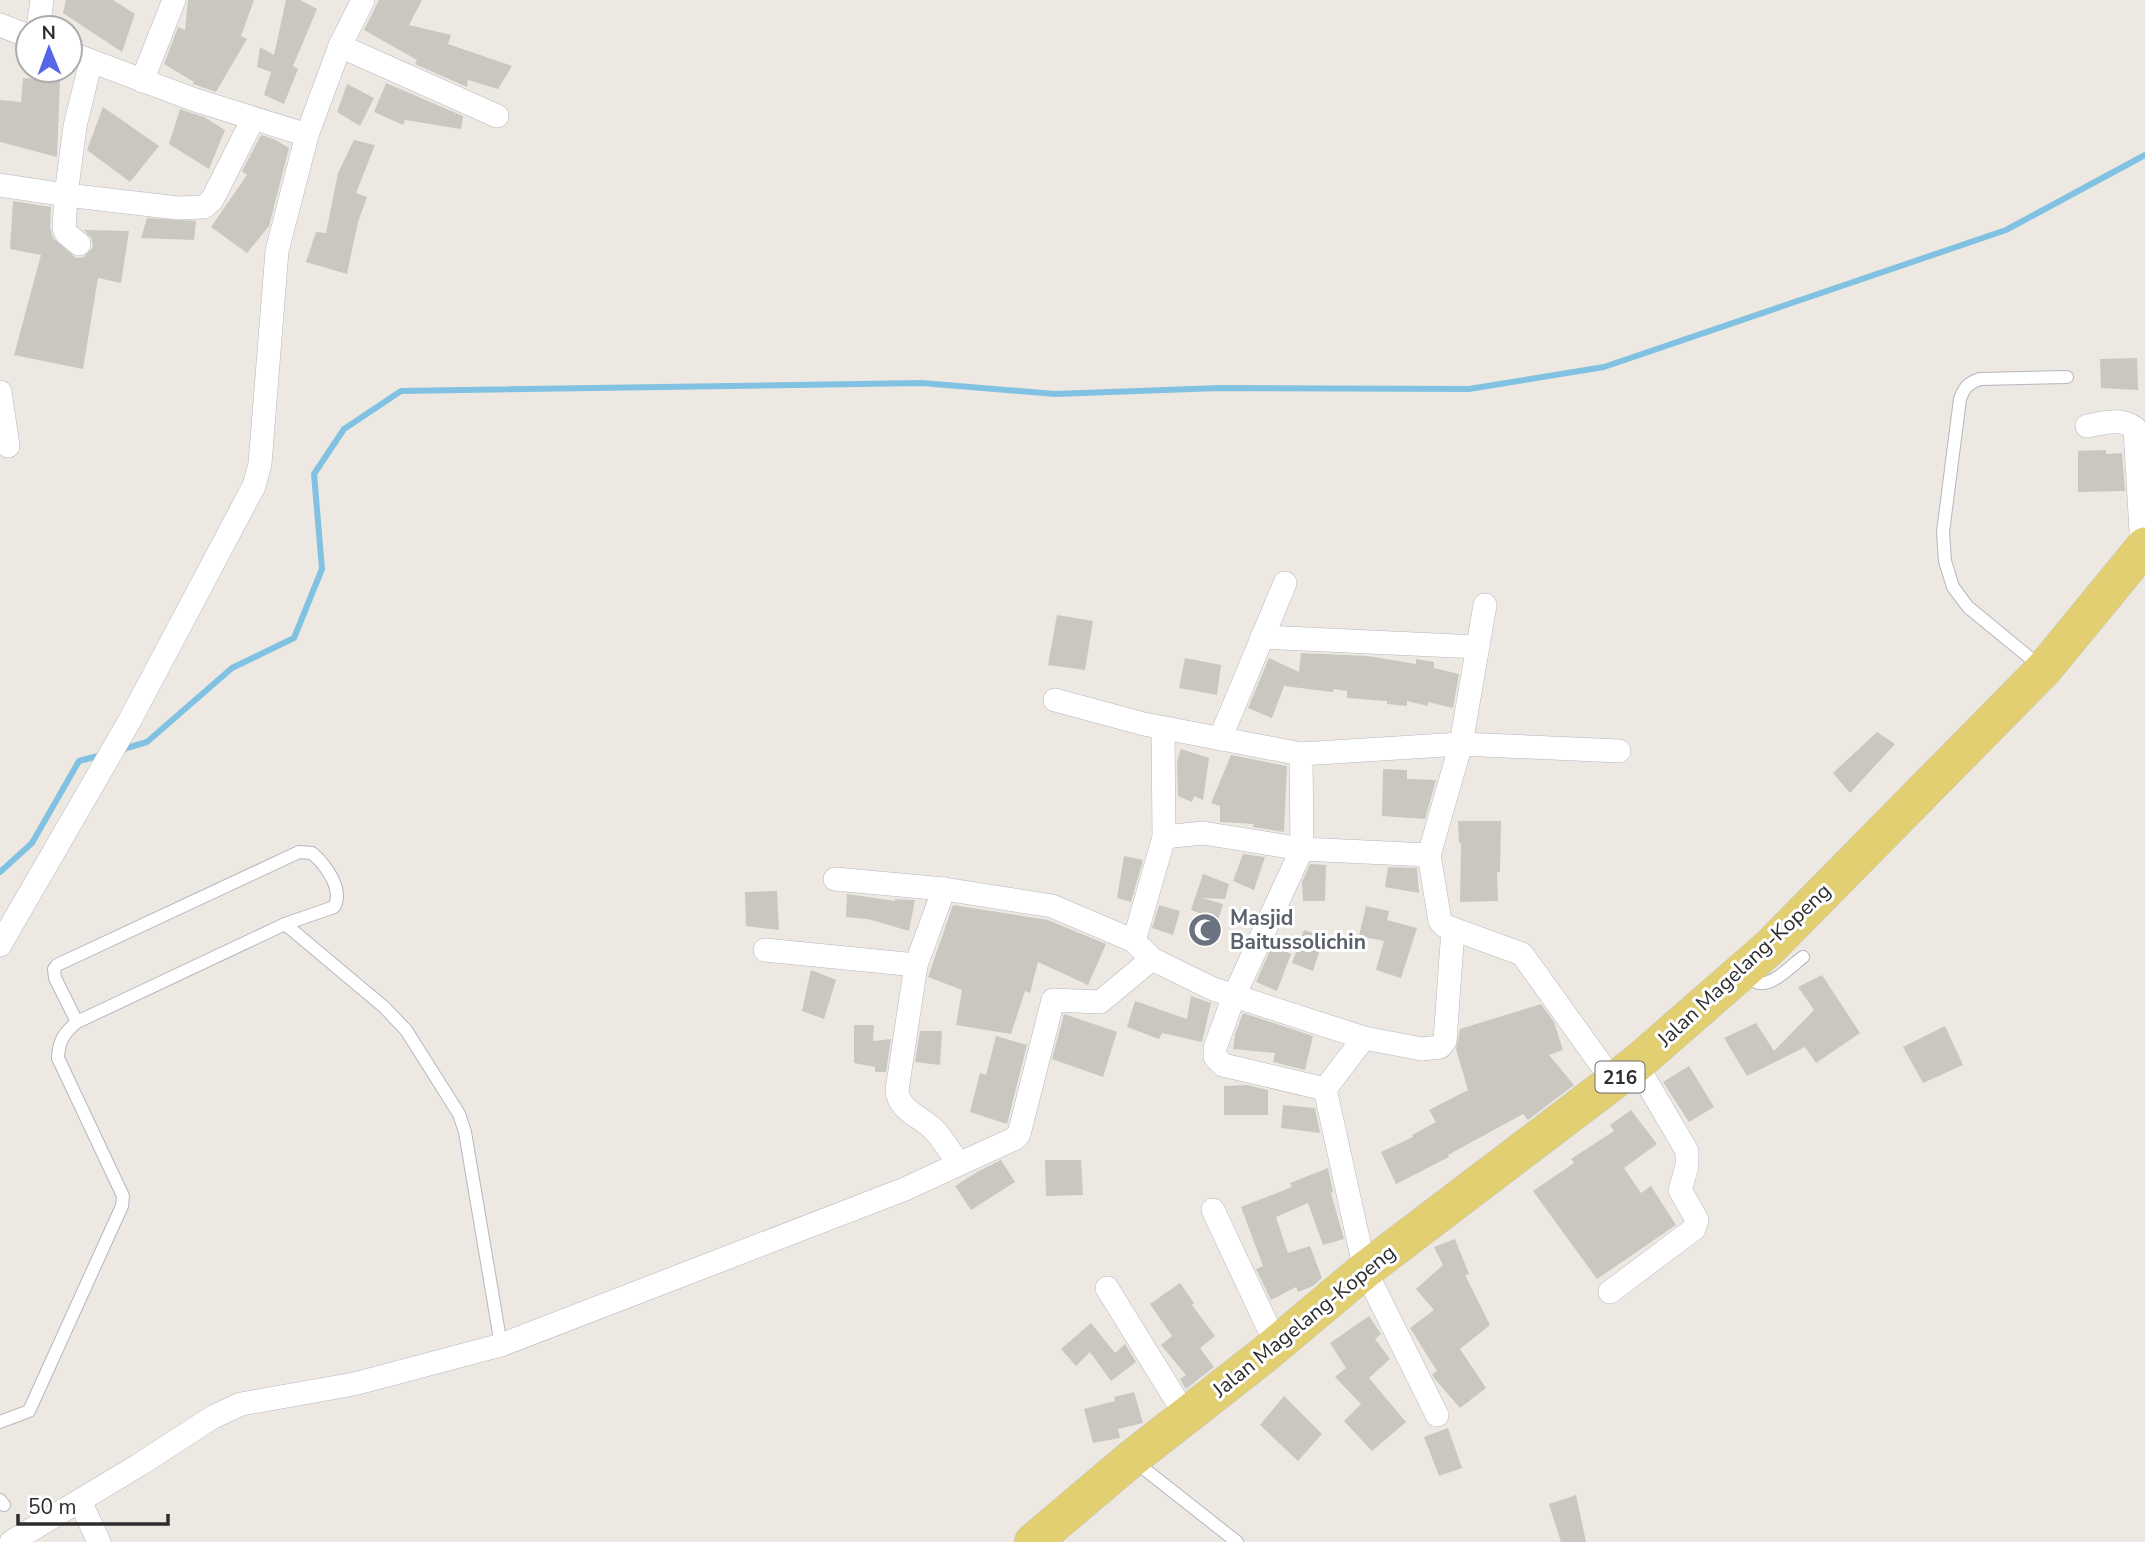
<svg xmlns="http://www.w3.org/2000/svg" width="2145" height="1542" viewBox="0 0 2145 1542" font-family="'Nunito Sans',sans-serif">
	<style>
		.lines { fill: none; stroke-linecap: round; stroke-linejoin: round }
		.stream { stroke: #81c2e2; stroke-width: 6 }
		.building { fill: #c9c7c0 }
		.lane-casing { stroke: #b5b6bf; stroke-width: 14 }
		.street-casing { stroke: #b5b6bf; stroke-width: 24 }
		.primary-casing { stroke: #c8c8c8; stroke-width: 38 }
		.lane { stroke: #fff; stroke-width: 12 }
		.street { stroke: #fff; stroke-width: 23 }
		.primary { stroke: #e2cf72; stroke-width: 37 }
		.labels { text-anchor: middle; stroke-width: 6; stroke-linejoin: round; paint-order: stroke }
		.shield { fill: #fff; stroke: #6c6c6c; stroke-width: 2 }
		.shield-label { font-size: 19px; font-weight: bold; fill: #2d2d2d }
		.worship-label { font-size: 21px; font-weight: bold; fill: #5b616d; stroke: #fff; text-anchor: start }
		.street-label { font-size: 21px; fill: #2d2d2d; stroke: #fff }
	</style>
	<rect width="100%" height="100%" fill="#ede9e2"/>
	<g class="lines">
		<!-- stream -->
		<g class="stream">
			<polyline points="120,750 147,742 232,668 294,638 322,569 314,474 344,429 401,391 922,383 1055,394 1220,388 1469,389 1604,367 2006,230 2145,155"/>
			<polyline points="0,872 32,843 79,761 102,755"/>
		</g>
	</g>
	<!-- building -->
	<g class="building">
		<polygon points="66,0 113,0 135,14 122,52 63,13"/>
		<polygon points="188,0 254,0 241,36 247,39 216,92 193,84 194,82 164,64 178,27 185,30"/>
		<polygon points="286,0 300,0 317,9 293,66 298,69 284,104 264,95 271,72 257,67 260,47 274,55"/>
		<polygon points="379,0 422,0 409,25 451,35 448,44 512,66 498,89 468,80 467,87 415,64 417,60 364,30"/>
		<polygon points="23,78 60,81 57,157 0,142 0,100 21,102"/>
		<polygon points="386,83 463,116 461,129 405,120 403,125 374,112"/>
		<polygon points="347,84 374,98 360,126 337,112"/>
		<polygon points="103,107 159,146 130,182 87,150"/>
		<polygon points="180,109 204,117 225,130 209,169 169,144"/>
		<polygon points="261,135 274,139 289,148 269,226 247,253 211,227 247,175 242,171"/>
		<polygon points="354,140 375,145 356,193 367,197 358,222 347,274 306,262 316,232 326,233 338,173"/>
		<polygon points="13,201 51,207 50,228 53,238 76,258 84,257 93,247 92,239 84,230 129,231 121,283 98,278 83,369 14,355 41,255 10,249"/>
		<polygon points="147,218 196,221 194,240 141,238"/>
		<polygon points="2137,358 2138,390 2101,388 2100,359"/>
		<polygon points="2106,450 2106,454 2122,453 2125,491 2078,492 2078,451"/>
		<polygon points="1057,615 1093,621 1085,670 1048,665"/>
		<polygon points="1301,653 1368,656 1416,664 1416,659 1434,662 1434,668 1459,674 1453,708 1428,702 1428,706 1407,701 1407,706 1387,704 1387,701 1347,698 1347,691 1334,689 1333,692 1284,686 1272,718 1248,708 1269,658 1299,672"/>
		<polygon points="1185,658 1221,665 1217,695 1179,688"/>
		<polygon points="1877,732 1895,744 1850,793 1833,773"/>
		<polygon points="1181,749 1209,758 1203,800 1194,796 1192,802 1178,796 1177,761"/>
		<polygon points="1231,755 1287,766 1284,832 1253,827 1254,824 1220,822 1220,806 1211,803"/>
		<polygon points="1383,769 1407,770 1407,779 1436,780 1425,819 1382,816"/>
		<polygon points="1458,821 1501,821 1500,872 1497,872 1498,901 1460,902 1461,843 1459,843"/>
		<polygon points="1243,854 1265,857 1254,890 1233,881"/>
		<polygon points="1124,856 1143,860 1131,902 1117,898"/>
		<polygon points="1310,864 1326,865 1325,901 1303,901 1302,882"/>
		<polygon points="1388,867 1417,868 1419,893 1385,887"/>
		<polygon points="1203,874 1229,884 1225,899 1202,898 1223,904 1218,920 1191,910"/>
		<polygon points="777,891 779,930 746,926 745,892"/>
		<polygon points="847,894 895,901 895,899 915,900 909,931 868,919 846,917"/>
		<polygon points="953,905 1048,920 1106,944 1088,985 1038,962 1030,993 1025,991 1011,1034 956,1025 962,990 928,977"/>
		<polygon points="1159,905 1180,911 1173,935 1152,928"/>
		<polygon points="1366,906 1389,911 1387,920 1417,928 1401,978 1376,970 1384,941 1359,936"/>
		<polygon points="1304,930 1324,936 1313,971 1292,963"/>
		<polygon points="1272,946 1291,954 1277,991 1256,982"/>
		<polygon points="811,970 836,980 824,1019 802,1011"/>
		<polygon points="1822,975 1860,1033 1816,1063 1805,1047 1747,1076 1724,1038 1756,1023 1774,1051 1814,1010 1798,987"/>
		<polygon points="1191,996 1211,1003 1202,1042 1162,1033 1159,1039 1127,1027 1135,1001 1187,1019"/>
		<polygon points="1541,1004 1554,1022 1563,1050 1549,1055 1574,1085 1528,1120 1523,1114 1448,1155 1449,1157 1396,1184 1381,1152 1413,1137 1412,1135 1436,1122 1429,1110 1468,1090 1456,1049 1460,1029"/>
		<polygon points="1243,1013 1313,1036 1305,1070 1273,1062 1275,1053 1233,1049 1235,1034"/>
		<polygon points="1064,1014 1117,1032 1103,1077 1052,1059"/>
		<polygon points="854,1025 874,1025 873,1041 891,1039 886,1072 875,1072 875,1067 854,1063"/>
		<polygon points="1945,1026 1963,1065 1923,1083 1903,1047"/>
		<polygon points="920,1031 942,1031 940,1065 915,1062"/>
		<polygon points="996,1036 1027,1045 1007,1124 970,1112 980,1073 986,1075"/>
		<polygon points="1689,1066 1714,1107 1689,1122 1663,1082"/>
		<polygon points="1247,1085 1268,1090 1268,1115 1224,1115 1224,1086"/>
		<polygon points="1283,1105 1315,1108 1320,1133 1281,1128"/>
		<polygon points="1631,1110 1657,1144 1624,1168 1641,1193 1651,1186 1676,1225 1597,1279 1533,1191 1574,1163 1571,1159 1614,1131 1610,1125"/>
		<polygon points="1001,1160 1015,1182 971,1210 955,1186 979,1171"/>
		<polygon points="1045,1160 1081,1160 1083,1195 1046,1196"/>
		<polygon points="1328,1168 1333,1192 1331,1193 1344,1239 1323,1245 1308,1203 1276,1217 1288,1253 1310,1246 1322,1278 1313,1286 1298,1292 1296,1287 1271,1300 1256,1269 1263,1266 1241,1207 1292,1187 1290,1183"/>
		<polygon points="1455,1239 1469,1274 1465,1275 1490,1325 1460,1349 1486,1388 1460,1408 1434,1378 1432,1374 1437,1371 1410,1328 1434,1310 1416,1289 1443,1265 1434,1247"/>
		<polygon points="1180,1283 1194,1303 1192,1305 1215,1336 1200,1348 1214,1367 1186,1389 1180,1379 1186,1375 1161,1345 1172,1336 1150,1304"/>
		<polygon points="1369,1316 1381,1334 1375,1339 1390,1359 1369,1378 1406,1422 1372,1451 1344,1421 1361,1404 1335,1377 1346,1368 1330,1343"/>
		<polygon points="1091,1323 1115,1353 1125,1344 1136,1362 1111,1381 1090,1352 1076,1366 1061,1349"/>
		<polygon points="1134,1392 1143,1423 1118,1429 1120,1438 1093,1443 1084,1409 1115,1401 1114,1397"/>
		<polygon points="1284,1396 1322,1434 1298,1461 1260,1425"/>
		<polygon points="1448,1428 1462,1468 1439,1476 1424,1437"/>
		<polygon points="1576,1495 1586,1542 1561,1542 1549,1504"/>
	</g>
	<g class="lines">
		<!-- lane casing -->
		<g class="lane-casing">
			<g id="lane">
				<path d="M2041,667L1968,607L1953,587L1945,561L1943,532L1960,399C1964,388 1968,383 1980,379L2067,377"/>
				<path d="M1745,973C1750,977 1753,982 1759,983C1773,986 1792,965 1803,957"/>
				<path d="M77,1022L55,978L54,969L57,965L299,852L312,853C326,865 344,890 334,907L285,924"/>
				<path d="M0,1422L29,1411L122,1206L123,1196L58,1058C59,1040 64,1033 77,1022L285,924L384,1007L406,1030L459,1114L465,1132L501,1345"/>
				<polyline points="1133,1460 1237,1542"/>
				<polyline points="0,1500 4,1505"/>
			</g>
		</g>
		<!-- street casing -->
		<g class="street-casing">
			<g id="street">
				<polyline points="0,25 28,36"/>
				<polyline points="38,28 42,0"/>
				<polyline points="340,46 497,116"/>
				<polyline points="70,53 195,100 307,135"/>
				<polyline points="142,81 174,0"/>
				<polyline points="0,185 66,195 178,208 204,207 212,200 253,119"/>
				<polyline points="79,244 66,233 64,228 66,195 75,126 91,61"/>
				<polyline points="0,392 8,446"/>
				<path d="M2087,426C2103,423 2121,417 2135,428L2142,549"/>
				<polyline points="1485,605 1461,744 1429,855 1440,921 1445,926 1522,954 1613,1081"/>
				<polyline points="1262,637 1478,647"/>
				<polyline points="1055,700 1144,724 1301,754"/>
				<polyline points="1163,728 1164,837"/>
				<polyline points="1220,739 1285,583"/>
				<polyline points="835,879 944,889 1052,906 1134,941 1152,959 1213,989 1364,1038 1422,1049 1440,1047 1445,1041 1453,929"/>
				<polyline points="1134,941 1164,837 1203,833 1302,849 1429,855"/>
				<polyline points="0,945 130,720 254,486 260,464 277,251 307,135 340,46 363,0"/>
				<polyline points="765,950 916,965"/>
				<polyline points="1325,1089 1364,1038"/>
				<polyline points="959,1164 1014,1139 1019,1134 1053,1000 1100,1002 1152,959"/>
				<polyline points="1213,1210 1276,1344"/>
				<polyline points="1107,1288 1186,1416"/>
				<polyline points="1610,1292 1694,1229 1697,1220 1680,1190 1687,1166 1687,1151 1636,1064"/>
				<polyline points="1437,1415 1365,1270 1325,1089 1223,1065 1215,1057 1215,1048 1234,996 1302,849 1301,754 1461,744 1619,751"/>
				<polyline points="80,1501 99,1542"/>
				<path d="M11,1542L139,1465L213,1417L241,1404L354,1384L501,1345L905,1189L959,1164C952,1154 945,1143 937,1133C923,1116 899,1113 897,1090L916,965L944,889"/>
			</g>
		</g>
		<!-- primary casing -->
		<g class="primary-casing">
			<polyline id="primary" points="1033,1542 1131,1459 1265,1354 1365,1270 1636,1064 1770,947 2044,669 2145,546"/>
		</g>
		<!-- lane -->
		<use href="#lane" class="lane"/>
		<!-- street -->
		<use href="#street" class="street"/>
		<!-- primary -->
		<use href="#primary" class="primary"/>
	</g>
	<!-- icons -->
	<defs>
		<g id="mosque-disc" transform="scale(1.75)"><circle r="9.5" fill="#6b7280" stroke="#fff"/><path d="M3.5-4.9A6 6 0 1 0 3.5 4.9A5 5 0 1 1 3.5-4.9Z" fill="#fff"/></g>
	</defs>
	<g fill-rule="evenodd">
		<use href="#mosque-disc" x="1205" y="930"/>
	</g>
	<g class="labels">
		<!-- shield labels -->
		<rect class="shield" x="1595.5" y="1061.5" width="49" height="31" rx="5"/>
		<g class="shield-label">
			<text x="1620" y="1084">216</text>
		</g>
		<!-- worship labels -->
		<g class="worship-label">
			<text x="1230" y="925">Masjid<tspan x="1230" dy="24">Baitussolichin</tspan></text>
		</g>
		<!-- street labels -->
		<g class="street-label">
			<text transform="translate(1744 965) rotate(-43)" y="7">Jalan Magelang-Kopeng</text>
			<text transform="translate(1304 1321) rotate(-39)" y="7">Jalan Magelang-Kopeng</text>
		</g>
	</g>
	<!-- north arrow -->
	<g transform="translate(49 49) rotate(359)"><circle r="33" fill="#ffffff" stroke="#ababab" stroke-width="2"/>
	<path d="M0-5L12 26L0 18L-12 26Z" fill="#5566e6"/>
	<text y="-10" font-size="19" font-weight="bold" text-anchor="middle" fill="#2d2d2d">N</text>
	</g>
	<!-- scale -->
	<path d="M18 1514v10h150v-10" fill="none" stroke="#2d2d2d" stroke-width="3.5"/>
	<text x="28" y="1514" font-size="21" fill="#2d2d2d" stroke="#ffffff" stroke-width="5" paint-order="stroke">50 m</text>
</svg>
